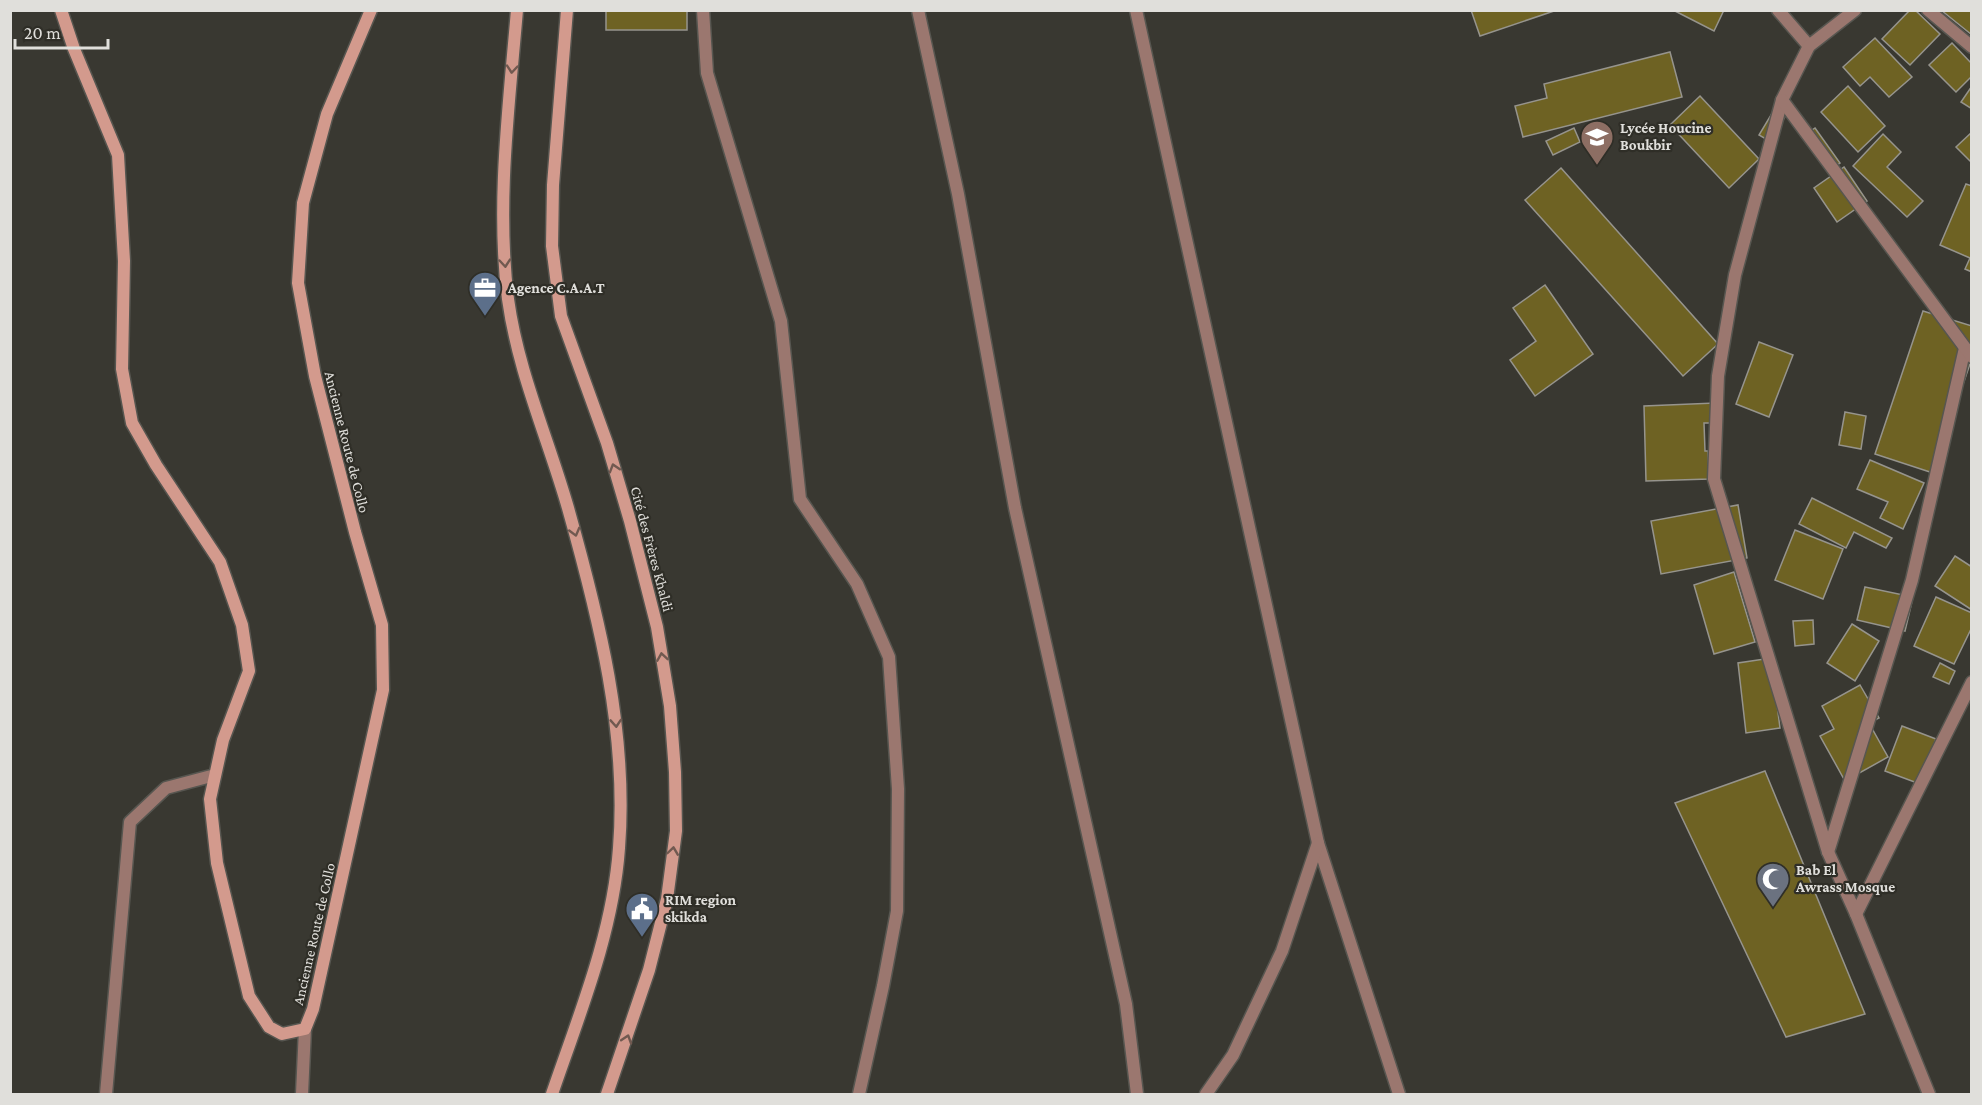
<svg xmlns="http://www.w3.org/2000/svg" width="1982" height="1105" viewBox="0 0 1982 1105" font-family="'Crimson Pro',serif">
	<style>
		.building { fill: #6e6223; stroke: #96948d; stroke-width: 1.5 }
		.lines { fill: none; stroke-linecap: round; stroke-linejoin: round }
		.lane-casing { stroke: #575650; stroke-width: 15 }
		.street-casing { stroke: #575650; stroke-width: 15 }
		.secondary-casing { stroke: #575650; stroke-width: 15 }
		.lane { stroke: #9b776f; stroke-width: 12 }
		.street { stroke: #9b776f; stroke-width: 12 }
		.secondary { stroke: #d39a8d; stroke-width: 12 }
		.oneway { stroke: #715950 }
		.labels { text-anchor: middle; stroke-width: 4.5; stroke-linejoin: round; paint-order: stroke }
		.poi-label { font-size: 15px; font-weight: bold; fill: #e0dfdb; stroke: #2f2e27; text-anchor: start }
		.street-label { font-size: 15px; fill: #e0dfdb; stroke: #2f2e27 }
	</style>
	<rect width="100%" height="100%" fill="#393831"/>
	<!-- building -->
	<g class="building">
		<rect x="606" y="10" width="81" height="20"/>
		<polygon points="1471,10 1557,10 1480,36"/>
		<polygon points="1673,10 1724,10 1714,31"/>
		<polygon points="1910,10 1915,10 1940,34 1910,65 1882,39"/>
		<polygon points="1941,10 1972,10 1972,35"/>
		<polygon points="1875,38 1912,77 1889,97 1870,77 1860,86 1843,67"/>
		<polygon points="1952,43 1972,64 1972,76 1956,92 1929,65"/>
		<polygon points="1670,52 1682,97 1523,137 1515,106 1547,98 1544,84"/>
		<polygon points="1848,86 1885,126 1858,152 1821,112"/>
		<polygon points="1972,86 1972,109 1961,102"/>
		<polygon points="1700,96 1759,159 1729,188 1670,125"/>
		<polygon points="1777,105 1788,111 1771,142 1759,135"/>
		<polygon points="1574,128 1580,142 1553,155 1546,141"/>
		<polygon points="1815,128 1840,163 1830,170 1805,135"/>
		<polygon points="1972,132 1972,163 1956,147"/>
		<polygon points="1883,134 1901,152 1887,167 1923,201 1907,217 1853,166"/>
		<polygon points="1844,167 1867,201 1837,222 1814,188"/>
		<polygon points="1561,168 1718,344 1683,376 1525,200"/>
		<polygon points="1966,184 1972,186 1972,272 1965,269 1970,258 1940,245"/>
		<polygon points="1545,285 1593,354 1535,396 1510,360 1536,341 1513,308"/>
		<polygon points="1923,311 1972,326 1972,358 1933,473 1875,454"/>
		<polygon points="1759,342 1793,355 1769,417 1736,404"/>
		<polygon points="1715,403 1716,423 1704,423 1705,451 1708,451 1709,479 1646,481 1644,406"/>
		<polygon points="1845,412 1866,416 1861,449 1839,445"/>
		<polygon points="1870,460 1924,483 1903,529 1880,518 1888,502 1857,489"/>
		<polygon points="1812,498 1892,538 1886,548 1854,532 1846,548 1799,524"/>
		<polygon points="1738,505 1747,558 1661,574 1651,521"/>
		<polygon points="1795,530 1843,549 1823,599 1775,580"/>
		<polygon points="1955,556 1972,567 1972,610 1935,586"/>
		<polygon points="1734,572 1755,642 1714,654 1694,585"/>
		<polygon points="1865,587 1913,597 1905,631 1857,620"/>
		<polygon points="1936,597 1972,613 1972,627 1954,664 1914,646"/>
		<polygon points="1813,620 1814,644 1795,646 1793,621"/>
		<polygon points="1852,624 1879,641 1855,681 1827,663"/>
		<polygon points="1771,658 1780,728 1746,733 1738,663"/>
		<polygon points="1940,663 1955,671 1949,684 1933,677"/>
		<polygon points="1860,685 1879,718 1869,723 1888,757 1845,781 1820,736 1834,729 1822,706"/>
		<polygon points="1902,726 1936,739 1920,784 1885,771"/>
		<polygon points="1765,771 1865,1014 1786,1037 1675,803"/>
	</g>
	<g class="lines">
		<!-- lane casing -->
		<g class="lane-casing">
			<polyline id="lane" points="1828,852 1912,580 1965,348"/>
		</g>
		<!-- street casing -->
		<g class="street-casing">
			<g id="street">
				<polyline points="703,10 707,73 781,321 800,499 857,584 889,657 898,789 897,911 883,986 859,1094"/>
				<polyline points="918,10 958,194 1015,508 1126,1004 1137,1094"/>
				<polyline points="1136,10 1318,843 1399,1094"/>
				<polyline points="1778,10 1809,46"/>
				<polyline points="1855,10 1809,46 1782,100 1735,275 1718,376 1714,479 1828,852 1856,914 1929,1094"/>
				<polyline points="1928,10 1972,47"/>
				<polyline points="1782,100 1972,357"/>
				<polyline points="1856,914 1972,682"/>
				<polyline points="106,1094 130,822 166,788 215,775"/>
				<polyline points="302,1094 305,1029"/>
				<polyline points="1206,1094 1233,1055 1282,951 1318,843"/>
			</g>
		</g>
		<!-- secondary casing -->
		<g class="secondary-casing">
			<g id="secondary">
				<polyline points="61,10 74,49 118,155 124,261 122,369 132,423 156,465 220,562 242,625 249,671 223,740 210,799 217,863 249,996 269,1027 282,1034 305,1029 313,1009 383,690 382,625 355,532 315,376 298,283 303,203 327,114 371,10"/>
				<path d="M517,10C509,105 496,205 508,299C518,372 548,438 568,508C599,618 628,733 619,848C613,933 579,1015 552,1094"/>
				<polyline points="567,10 553,185 552,246 561,316 607,443 630,521 657,627 670,706 675,772 676,831 667,899 649,970 607,1094"/>
			</g>
		</g>
		<!-- lane -->
		<use href="#lane" class="lane"/>
		<!-- street -->
		<use href="#street" class="street"/>
		<!-- secondary -->
		<use href="#secondary" class="secondary"/>
	</g>
	<!-- one-way arrows -->
	<defs><path id="oneway-chevron" d="M-2-3.5L2.5 0L-2 3.5" fill="none" stroke-width="1.6" stroke-linecap="round" stroke-linejoin="round" transform="scale(1.5)"/></defs>
	<g class="oneway">
		<use href="#oneway-chevron" transform="translate(512 69) rotate(95)"/>
		<use href="#oneway-chevron" transform="translate(505 263) rotate(85)"/>
		<use href="#oneway-chevron" transform="translate(614 468) rotate(-107)"/>
		<use href="#oneway-chevron" transform="translate(575 532) rotate(75)"/>
		<use href="#oneway-chevron" transform="translate(662 657) rotate(-99)"/>
		<use href="#oneway-chevron" transform="translate(616 723) rotate(86)"/>
		<use href="#oneway-chevron" transform="translate(673 851) rotate(-82)"/>
		<use href="#oneway-chevron" transform="translate(627 1039) rotate(-72)"/>
	</g>
	<!-- icons -->
	<defs>
		<g id="school-pin" transform="scale(1.725)"><path d="M0 17L-7.5 6A9.5 9.5 0 1 1 7.5 6Z" fill="#8d6e63" stroke="#2f2e27"/><path d="M0-5L7-2L0 1L-7-2ZM-4 1L0 2.5L4 1V4Q0 6-4 4Z" fill="#fff"/></g>
		<g id="office-pin" transform="scale(1.725)"><path d="M0 17L-7.5 6A9.5 9.5 0 1 1 7.5 6Z" fill="#5c6f8a" stroke="#2f2e27"/><path d="M-6-3h4V-5.5h4V-3h4V5H-6ZM-1-4.5V-3h2v-1.5ZM-6 0V1H6V0Z" fill="#fff"/></g>
		<g id="mosque-pin" transform="scale(1.725)"><path d="M0 17L-7.5 6A9.5 9.5 0 1 1 7.5 6Z" fill="#6b7280" stroke="#2f2e27"/><path d="M3.5-4.9A6 6 0 1 0 3.5 4.9A5 5 0 1 1 3.5-4.9Z" fill="#fff"/></g>
		<g id="civic-pin" transform="scale(1.725)"><path d="M0 17L-7.5 6A9.5 9.5 0 1 1 7.5 6Z" fill="#5c6f8a" stroke="#2f2e27"/><path d="M-.6-6.5H3V-4.5H.6V-3L4-1V1h2V6H-6V1h2V-1L-.6-3ZM-1.2 2.5V6h2.4V2.5Z" fill="#fff"/></g>
	</defs>
	<g fill-rule="evenodd">
		<use href="#school-pin" x="1597" y="137"/>
		<use href="#office-pin" x="485" y="288"/>
		<use href="#mosque-pin" x="1773" y="879"/>
		<use href="#civic-pin" x="642" y="909"/>
	</g>
	<g class="labels">
		<!-- poi labels -->
		<g class="poi-label">
			<text x="1620" y="133">Lycée Houcine<tspan x="1620" dy="17">Boukbir</tspan></text>
			<text x="508" y="293">Agence C.A.A.T</text>
			<text x="1796" y="875">Bab El<tspan x="1796" dy="17">Awrass Mosque</tspan></text>
			<text x="665" y="905">RIM region<tspan x="665" dy="17">skikda</tspan></text>
		</g>
		<!-- street labels -->
		<g class="street-label">
			<text transform="translate(347 442) rotate(76)" y="5">Ancienne Route de Collo</text>
			<text transform="translate(652 549) rotate(75)" y="5">Cité des Frères Khaldi</text>
			<text transform="translate(314 934) rotate(-77)" y="5">Ancienne Route de Collo</text>
		</g>
	</g>
	<!-- border -->
	<rect width="1982" height="1105" fill="none" stroke="#e0dfdb" stroke-width="24"/>
	<!-- scale -->
	<path d="M15 39v9h93v-9" fill="none" stroke="#e0dfdb" stroke-width="3"/>
	<text x="24" y="39" font-size="18" fill="#e0dfdb" stroke="#2f2e27" stroke-width="4.5" paint-order="stroke">20 m</text>
</svg>
